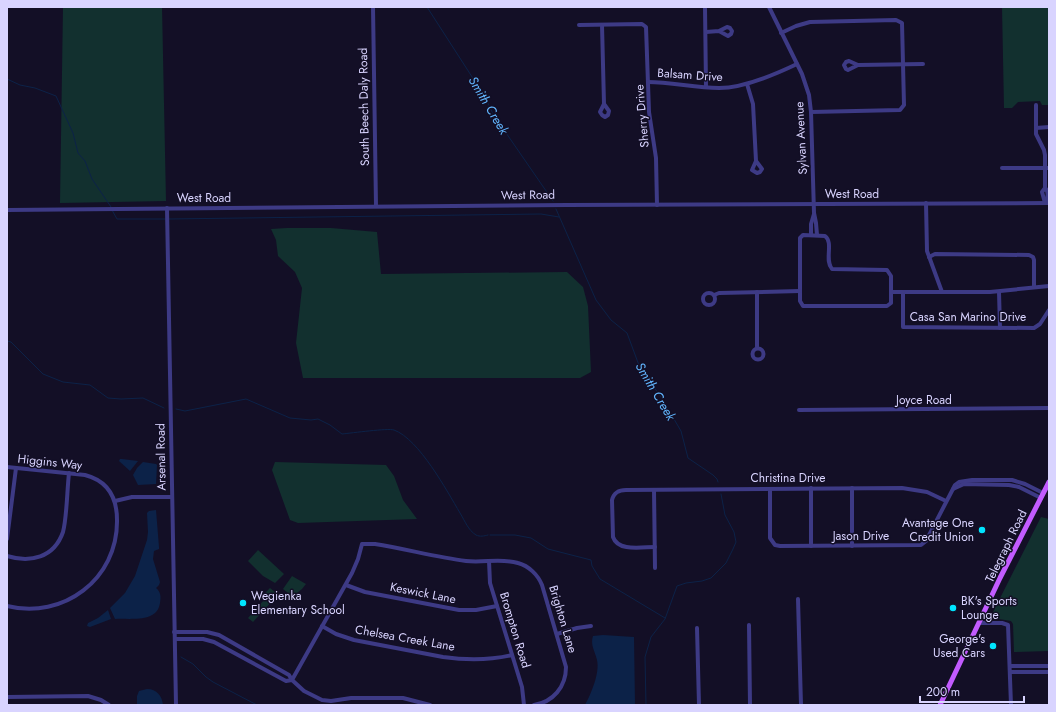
<svg xmlns="http://www.w3.org/2000/svg" width="1056" height="712" viewBox="0 0 1056 712" font-family="Jost,sans-serif">
	<style>
		.green { fill: #12302f }
		.water { fill: #0c2248 }
		.lines { fill: none; stroke-linecap: round; stroke-linejoin: round }
		.stream { stroke: #0c2248; stroke-width: 1 }
		.minor { stroke: #3d3a85; stroke-width: 4 }
		.major { stroke: #c25bff; stroke-width: 5 }
		.poi-dot { fill: #00e5ff; stroke: #130f26; stroke-width: 1.5 }
		.labels { text-anchor: middle; stroke-width: 3; stroke-linejoin: round; paint-order: stroke }
		.street-label { font-size: 12px; fill: #d9d4ff; stroke: #130f26 }
		.poi-label { font-size: 12px; fill: #d9d4ff; stroke: #130f26; text-anchor: end }
		.water-label { font-size: 13px; font-style: italic; fill: #62b6ff; stroke: #130f26 }
	</style>
	<rect width="100%" height="100%" fill="#130f26"/>
	<!-- green -->
	<g class="green">
		<polygon points="63,7 162,7 166,201 60,203"/>
		<polygon points="1002,7 1049,7 1049,105 1042,105 1040,101 1018,102 1012,108 1004,108"/>
		<polygon points="287,228 331,228 377,232 381,274 567,272 583,287 588,306 591,372 580,378 303,378 296,343 302,288 295,272 278,256 276,240 271,229"/>
		<polygon points="275,462 386,465 394,476 403,500 417,519 298,523 290,520 272,470"/>
		<polygon points="1041,517 1049,519 1049,651 1014,652 1013,624 1011,621 993,618 991,616"/>
		<polygon points="258,550 284,574 275,583 263,576 248,561"/>
		<polygon points="292,576 306,584 302,589 297,593 288,593 283,589"/>
		<polygon points="270,588 280,596 281,599 273,600 253,622 248,618 264,600 264,594"/>
	</g>
	<!-- water -->
	<g class="water">
		<polygon points="120,459 122,459 138,461 130,471 119,461"/>
		<polygon points="143,462 156,464 157,465 156,484 138,485 133,475 137,468"/>
		<path d="M156,510L159,547V549L154,551L153,559L160,582L159,585L156,588C161,592 161,597 160,603C157,623 131,618 115,619L110,608L125,593L135,576L147,540L148,532L147,513L149,511Z"/>
		<polygon points="108,610 111,619 90,627 87,626 88,623 98,618"/>
		<path d="M603,635L634,637L635,705H585C591,694 600,673 597,660C595,651 590,645 593,636Z"/>
		<path d="M147,689C157,689 162,696 163,705H137V696L139,691Z"/>
	</g>
	<g class="lines">
		<!-- stream -->
		<g class="stream">
			<polyline points="427,7 485,97 493,114 553,201"/>
			<polyline points="7,79 20,85 35,88 56,96 73,133 78,153 85,161 92,179 111,207"/>
			<polyline points="556,209 596,300 611,320 627,333 640,368 661,397 681,431 688,458 713,475 717,479 718,482"/>
			<polyline points="112,210 117,219 166,219"/>
			<polyline points="169,219 541,214 559,217"/>
			<polyline points="7,341 11,342 43,374 63,382 90,385 108,398 121,399 143,398 164,408"/>
			<path d="M176,409L185,411L246,399L290,418L311,420L318,419L330,425L342,434C352,433 388,428 394,430C419,439 447,491 460,513C465,521 468,530 476,535C480,537 484,536 488,535"/>
			<polyline points="490,535 515,535 531,538 548,549 591,560 592,566 600,579 665,618"/>
			<polyline points="181,657 193,664 206,677 213,682 257,705"/>
			<polyline points="646,705 645,657 651,637 665,619 677,586 686,583 702,581 711,578 726,563 733,549 736,542 734,532 725,515 721,494"/>
		</g>
		<!-- minor -->
		<g class="minor">
			<polyline points="373,7 376,206"/>
			<polyline points="705,7 706,87"/>
			<polyline points="769,7 802,74 809,95 811,112 814,213 816,223 817,235"/>
			<polyline points="579,25 642,24 646,27 649,112 656,158 657,205"/>
			<polyline points="602,25 604,104 609,111 608,115 605,117 602,115 600,112 604,104"/>
			<polyline points="706,32 719,31 727,27 730,28 732,31 731,34 728,36 719,31"/>
			<polyline points="781,33 796,26 810,22 896,20 902,23 904,105 900,110 811,112"/>
			<polyline points="858,65 849,61 846,62 844,65 846,69 848,70 858,65 923,64"/>
			<path d="M648,82C672,82 695,88 719,88C744,88 774,75 797,64"/>
			<polyline points="747,84 753,104 756,161 752,170 757,173 760,172 762,169 756,161"/>
			<path d="M1036,105V134L1044,150L1045,155V188C1050,193 1047,198 1045,203"/>
			<polyline points="1036,128 1049,127"/>
			<polyline points="1002,168 1049,168"/>
			<polyline points="926,203 927,251 942,292"/>
			<polyline points="1045,203 1042,192 1045,188"/>
			<polyline points="167,208 176,705"/>
			<polyline points="7,210 567,205 1049,203"/>
			<polyline points="811,235 811,224 814,214"/>
			<polyline points="929,257 935,254 1029,255 1033,257 1034,260 1034,287"/>
			<polyline points="1049,286 990,292 903,292 903,327 1034,328 1040,324 1049,310"/>
			<polyline points="757,292 757,348"/>
			<path d="M891,292V303L887,306H803L800,301V238L803,235L825,236C834,243 824,260 832,269L887,270L891,276V292H903"/>
			<polyline points="999,292 1000,328"/>
			<circle cx="709" cy="299" r="6"/>
			<polyline points="714,295 719,293 800,291"/>
			<circle cx="758" cy="354" r="5.5"/>
			<polyline points="799,410 1049,408"/>
			<path d="M7,467L85,475C108,481 117,497 117,520C118,579 63,620 7,606"/>
			<polyline points="811,488 811,546"/>
			<polyline points="852,488 852,546"/>
			<polyline points="770,489 770,538 775,545 780,546 921,545 926,541 955,485 959,482 972,480 1012,480 1025,484 1043,493"/>
			<polyline points="953,489 964,484 1009,485 1019,487 1041,498"/>
			<polyline points="654,490 655,568"/>
			<polyline points="115,501 132,497 172,497"/>
			<polyline points="7,539 16,468"/>
			<path d="M655,547C642,547 618,552 613,537L612,500C614,492 619,490 626,490L902,488L927,492L946,501"/>
			<path d="M7,556C30,563 54,558 63,532C67,517 67,490 69,473"/>
			<polyline points="489,561 490,583 522,687 524,705"/>
			<polyline points="346,585 365,592 459,610 476,610 497,606"/>
			<polyline points="798,599 801,705"/>
			<polyline points="979,623 1002,623 1008,625 1011,705"/>
			<polyline points="749,625 750,705"/>
			<path d="M322,626L336,634L354,640L443,657C465,660 491,660 512,655"/>
			<polyline points="697,628 699,705"/>
			<polyline points="174,632 207,632 219,635 289,675 292,680 304,691 322,700 331,701 351,698 403,698 430,705"/>
			<polyline points="557,634 577,628 591,626"/>
			<polyline points="175,639 203,639 214,642 286,681 292,680"/>
			<polyline points="1010,666 1049,666"/>
			<polyline points="1010,672 1049,672"/>
			<path d="M292,680L352,573L358,559L362,544H375C406,549 436,557 466,561C483,563 502,558 518,563C529,566 538,575 542,585L566,667C566,687 553,702 534,705"/>
			<polyline points="7,697 88,696 101,700 109,705"/>
		</g>
		<!-- major -->
		<polyline class="major" points="940,705 1000,578 1049,482"/>
	</g>
	<!-- markers -->
	<g class="poi-dot">
		<circle cx="982" cy="530" r="4"/>
		<circle cx="243" cy="603" r="4"/>
		<circle cx="953" cy="608" r="4"/>
		<circle cx="993" cy="646" r="4"/>
	</g>
	<g class="labels">
		<!-- street labels -->
		<g class="street-label">
			<text transform="translate(690 75) rotate(4)" y="4">Balsam Drive</text>
			<text transform="translate(364 107) rotate(-91)" y="4">South Beech Daly Road</text>
			<text transform="translate(642 116) rotate(-95)" y="4">Sherry Drive</text>
			<text transform="translate(801 138) rotate(-93)" y="4">Sylvan Avenue</text>
			<text x="852" y="198">West Road</text>
			<text transform="translate(528 195) rotate(-1)" y="4">West Road</text>
			<text x="204" y="202">West Road</text>
			<text x="968" y="321">Casa San Marino Drive</text>
			<text x="924" y="404">Joyce Road</text>
			<text transform="translate(161 457) rotate(-91)" y="4">Arsenal Road</text>
			<text transform="translate(50 462) rotate(6)" y="4">Higgins Way</text>
			<text x="788" y="482">Christina Drive</text>
			<text x="861" y="540">Jason Drive</text>
			<text transform="translate(1006 546) rotate(-64)" y="4">Telegraph Road</text>
			<text transform="translate(423 593) rotate(11)" y="4">Keswick Lane</text>
			<text transform="translate(563 619) rotate(73)" y="4">Brighton Lane</text>
			<text transform="translate(515 630) rotate(73)" y="4">Brompton Road</text>
			<text transform="translate(405 638) rotate(10)" y="4">Chelsea Creek Lane</text>
		</g>
		<!-- poi labels -->
		<g class="poi-label">
			<text x="974" y="527">Avantage One<tspan x="974" dy="14">Credit Union</tspan></text>
			<text x="251" y="600" text-anchor="start">Wegienka<tspan x="251" dy="14">Elementary School</tspan></text>
			<text x="961" y="605" text-anchor="start">BK's Sports<tspan x="961" dy="14">Lounge</tspan></text>
			<text x="985" y="643">George's<tspan x="985" dy="14">Used Cars</tspan></text>
		</g>
		<!-- water labels -->
		<g class="water-label">
			<text transform="translate(489 105) rotate(59)" y="5">Smith Creek</text>
			<text transform="translate(656 391) rotate(59)" y="5">Smith Creek</text>
		</g>
	</g>
	<!-- border -->
	<rect width="1056" height="712" fill="none" stroke="#d9d4ff" stroke-width="16"/>
	<!-- scale -->
	<path d="M920 696v6h104v-6" fill="none" stroke="#d9d4ff" stroke-width="2"/>
	<text x="926" y="696" font-size="12" fill="#d9d4ff" stroke="#130f26" stroke-width="3" paint-order="stroke">200 m</text>
</svg>
